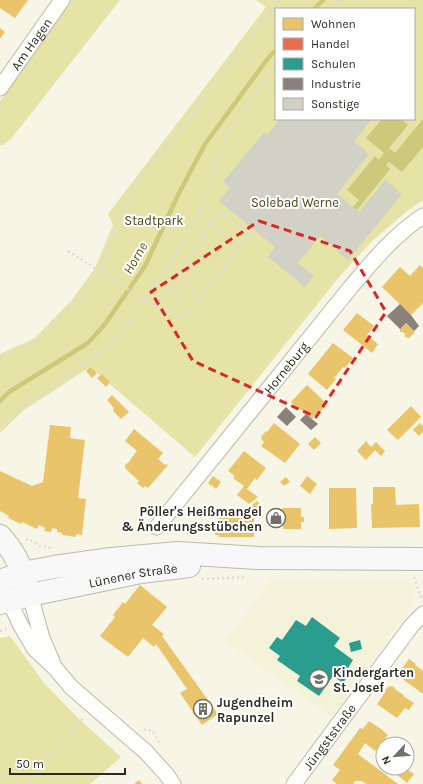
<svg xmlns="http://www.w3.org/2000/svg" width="423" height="784" viewBox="0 0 423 784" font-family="Karla,sans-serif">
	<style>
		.built { fill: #f4f3d9 }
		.green { fill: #e6e3a7; fill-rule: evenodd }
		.water { fill: #cdc87a }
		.homes { fill: #e9c46a }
		.shops { fill: #e76f51 }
		.schools { fill: #2a9d8f }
		.industry { fill: #8a817c }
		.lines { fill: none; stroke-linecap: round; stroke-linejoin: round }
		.stream { stroke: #cdc87a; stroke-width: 4.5 }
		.building { fill: #d2d1c5 }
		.minor-casing { stroke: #bbbaae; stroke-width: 17 }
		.secondary-casing { stroke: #bbbaae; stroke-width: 24 }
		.path { stroke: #dcdcd8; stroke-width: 2.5; stroke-dasharray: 2 3; stroke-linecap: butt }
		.minor { stroke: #fefefb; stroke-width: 15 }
		.secondary { stroke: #f9f8f8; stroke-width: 22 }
		.marked { fill: none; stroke: #d62828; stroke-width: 3; stroke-dasharray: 8 5; stroke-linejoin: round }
		.labels { text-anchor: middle; stroke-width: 4; stroke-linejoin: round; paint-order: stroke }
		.street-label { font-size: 13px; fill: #2b2b21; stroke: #fff }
		.park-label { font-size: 13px; fill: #49471b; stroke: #fff }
		.poi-label { font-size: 13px; font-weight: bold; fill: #2b2b21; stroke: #fff; text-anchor: start }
		.water-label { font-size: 14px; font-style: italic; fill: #5f5a07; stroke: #fff }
	</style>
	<rect width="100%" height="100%" fill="#f6f5e6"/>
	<!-- built -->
	<polygon class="built" points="270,581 411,581 416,589 412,606 332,717 225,641"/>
	<!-- green -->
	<g class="green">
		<polygon points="71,0 120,0 11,139 3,145 0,145 0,101"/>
		<path d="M256,0H423V200L407,211L372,241L339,277L195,457L90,367L24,410L0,433V354L35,338L72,300L95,268L113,225L108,214L266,7ZM276,9H414V119H276Z"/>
		<polygon points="10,636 44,683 77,717 121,757 90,784 0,784 0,638"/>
	</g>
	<!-- water -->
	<polygon class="water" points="382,119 401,119 408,125 389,148 395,153 423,119 423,147 402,172 389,162 386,165 390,169 357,210 353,207 359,200 347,190 375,156 379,160 384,153 366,138"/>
	<!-- homes -->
	<g class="homes">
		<polygon points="0,0 28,0 15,18 0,8"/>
		<polygon points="0,28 5,32 0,39"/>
		<polygon points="420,265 423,268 423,303 411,315 382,287 400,267 410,276"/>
		<polygon points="357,313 374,326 367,335 378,344 372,353 343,330"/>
		<polygon points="406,323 415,332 409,338 405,337 405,334 403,332 400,332 400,329"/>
		<polygon points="333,343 353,358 345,368 343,367 334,378 336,379 327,390 308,374"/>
		<polygon points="90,367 97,373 92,378 86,371"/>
		<polygon points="102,374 110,382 106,387 97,378"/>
		<polygon points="307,385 327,404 318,414 317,413 312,419 297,406 296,407 291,402"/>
		<polygon points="112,395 129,412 121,419 113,411 114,408 107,400"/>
		<polygon points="411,406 421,417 398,440 387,430"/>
		<polygon points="274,423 300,444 285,463 261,446 264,442 261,439 262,438 261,437 266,431 267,432"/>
		<polygon points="420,423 423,426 423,432 419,436 413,430"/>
		<polygon points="50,425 71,427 70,438 85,440 78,498 86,499 82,535 76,534 76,537 62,535 62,533 57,532 57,529 52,528 51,532 44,531 45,528 39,525 37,529 22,522 21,524 8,518 9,516 0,511 0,471 32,486 43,482"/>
		<polygon points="134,429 163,453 158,459 165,465 166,464 168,465 148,488 145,486 143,488 137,483 139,481 127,470 125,467 125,465 130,461 130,460 137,451 125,441"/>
		<polygon points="315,437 321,443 314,450 308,444"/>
		<polygon points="366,441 371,447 376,442 385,451 381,456 375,450 366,460 357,451"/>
		<polygon points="244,451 266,468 257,480 255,478 247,489 258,497 249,504 237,495 244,486 233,478 235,476 228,471"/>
		<polygon points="213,476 221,482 216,489 208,483"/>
		<polygon points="307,476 317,484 310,494 300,486"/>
		<polygon points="286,477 290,482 284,486 280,482"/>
		<polygon points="373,487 395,487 396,505 419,504 420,527 372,528 371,504 373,504"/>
		<polygon points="329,488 356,488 357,528 329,529"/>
		<polygon points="257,501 261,505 254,511 251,506"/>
		<polygon points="282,508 301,508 301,517 304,517 304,522 301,522 301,529 283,529"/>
		<polygon points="215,510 225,510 225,518 254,518 254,523 257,523 257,528 254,528 254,537 219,537 219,535 215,535 215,528 219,528 219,518 215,518"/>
		<polygon points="140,585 167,607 152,625 164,634 162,636 218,714 202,725 180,693 187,689 156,644 154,647 143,638 128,657 100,636 115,617 113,615 123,602 125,604"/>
		<polygon points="409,659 416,664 415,665 423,671 423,694 397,675"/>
		<polygon points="392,686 395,688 395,689 396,690 404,695 403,696 414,703 409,710 405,708 397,718 377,704 386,691 385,690 388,687"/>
		<polygon points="369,721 384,731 383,731 388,735 385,739 391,744 383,744 383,750 379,747 375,751 365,743 358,754 398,784 366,784 362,781 355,781 353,784 337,784 332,780 340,770 333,765 360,728 363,729"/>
		<polygon points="402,768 405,768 414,774 407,783 397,775"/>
		<polygon points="139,780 142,784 134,784"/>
	</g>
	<!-- shops -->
	<polygon class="shops" points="270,510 282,510 283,522 270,523"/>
	<!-- schools -->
	<g class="schools">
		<polygon points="312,617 340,638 334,646 353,660 348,668 351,671 343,683 333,676 319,696 297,681 300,676 277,660 280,656 269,648 277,637 282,640 296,620 306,626"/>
		<polygon points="360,640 362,649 351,652 349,643"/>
	</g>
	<!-- industry -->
	<g class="industry">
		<polygon points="400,304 411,315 419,326 414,331 406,323 400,329 387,316"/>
		<polygon points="286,407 296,417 287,426 277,417"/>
		<polygon points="306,414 318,424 311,430 300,420"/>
	</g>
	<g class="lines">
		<!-- stream -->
		<g class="stream">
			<polyline points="314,9 323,0"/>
			<polyline points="0,401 9,392 88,343 105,324 145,266 178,195 205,144 269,57 276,50"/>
		</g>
	</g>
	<!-- building -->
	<polygon class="building" points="280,119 372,119 354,141 369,154 337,194 359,212 385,180 402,194 348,260 320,236 298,263 314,276 305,287 268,257 275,247 219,201 230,188 223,182 264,132 267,135"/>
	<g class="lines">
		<!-- minor casing -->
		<g class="minor-casing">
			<g id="minor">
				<path id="s1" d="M0,88L62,0"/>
				<path id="s2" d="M157,527L350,288C372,262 394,235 423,216"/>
				<polyline points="30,595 42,638 52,661"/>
				<polyline points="9,600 20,624 34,648 56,669 71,687 146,752 166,774 173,784"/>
				<path id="s3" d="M294,784L412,625L423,614"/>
			</g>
		</g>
		<!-- secondary casing -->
		<g class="secondary-casing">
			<g id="secondary">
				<path d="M0,536C14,551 22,567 27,586"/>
				<polyline points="0,581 23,573 54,567 111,559 178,553 258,558 423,559"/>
				<path id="s4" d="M0,603L30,595L141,572L189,566"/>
			</g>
		</g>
		<!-- path -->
		<g class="path">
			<polyline points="333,9 342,0"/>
			<polyline points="0,110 5,103"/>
			<polyline points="210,225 240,249"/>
			<polyline points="201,238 220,254"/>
			<polyline points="193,250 210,264"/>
			<polyline points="68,251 145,300 182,320 255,230"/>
			<polyline points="185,263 211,284"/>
			<polyline points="176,276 192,288"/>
			<polyline points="168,288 182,300"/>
			<polyline points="155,306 220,211 251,235"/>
			<polyline points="0,357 37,340 75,304 101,272 117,220 139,180 186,123 234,57 280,0"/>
			<polyline points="0,427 23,407 88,362 119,336 138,312 168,267 195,221 230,129 276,66"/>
			<polyline points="26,540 28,539 40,546 49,547 50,549"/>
			<polyline points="414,577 422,601"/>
			<polyline points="202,579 245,577"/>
			<polyline points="0,631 7,629"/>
			<polyline points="144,729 152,731 161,745"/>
			<polyline points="25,784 84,717"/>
		</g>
		<!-- minor -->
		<use href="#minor" class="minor"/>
		<!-- secondary -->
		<use href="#secondary" class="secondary"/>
	</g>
	<!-- marked area -->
	<path class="marked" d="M259,221L350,251L386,312L316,417L193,361L151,292Z"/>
	<!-- icons -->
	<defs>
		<g id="shop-ring" transform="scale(1)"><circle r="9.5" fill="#fff" stroke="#727266" stroke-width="1.5"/><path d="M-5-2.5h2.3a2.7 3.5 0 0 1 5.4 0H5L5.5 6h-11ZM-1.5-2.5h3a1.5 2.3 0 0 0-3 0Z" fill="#727266"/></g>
		<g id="school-ring" transform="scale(1)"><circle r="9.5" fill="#fff" stroke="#727266" stroke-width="1.5"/><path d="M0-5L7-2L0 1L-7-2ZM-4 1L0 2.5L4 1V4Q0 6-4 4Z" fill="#727266"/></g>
		<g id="building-ring" transform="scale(1)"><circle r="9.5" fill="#fff" stroke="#727266" stroke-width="1.5"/><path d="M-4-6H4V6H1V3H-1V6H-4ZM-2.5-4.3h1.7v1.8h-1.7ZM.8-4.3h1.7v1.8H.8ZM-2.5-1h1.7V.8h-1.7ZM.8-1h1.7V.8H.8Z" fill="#727266"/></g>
	</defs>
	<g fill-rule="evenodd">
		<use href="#shop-ring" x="276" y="518"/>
		<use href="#school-ring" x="319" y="679"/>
		<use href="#building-ring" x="203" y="709"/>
	</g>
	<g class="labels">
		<!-- street labels -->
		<g class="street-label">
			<text dy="5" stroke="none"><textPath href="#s1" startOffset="54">Am Hagen</textPath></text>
			<text dy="5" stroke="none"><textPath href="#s2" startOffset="205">Horneburg</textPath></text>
			<text dy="5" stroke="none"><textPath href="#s4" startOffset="136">Lünener Straße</textPath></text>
			<text dy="5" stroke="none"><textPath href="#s3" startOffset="59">Jüngststraße</textPath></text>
		</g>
		<!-- park labels -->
		<g class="park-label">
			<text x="295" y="207">Solebad Werne</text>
			<text x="154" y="225">Stadtpark</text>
		</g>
		<!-- poi labels -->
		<g class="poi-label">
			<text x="262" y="516" text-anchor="end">Pöller's Heißmangel<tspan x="262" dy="15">&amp; Änderungsstübchen</tspan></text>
			<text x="333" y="677">Kindergarten<tspan x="333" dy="15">St. Josef</tspan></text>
			<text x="217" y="707">Jugendheim<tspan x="217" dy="15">Rapunzel</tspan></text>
		</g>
		<!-- water labels -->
		<g class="water-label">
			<text transform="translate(135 258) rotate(-60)" y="5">Horne</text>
		</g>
	</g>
	<!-- legend -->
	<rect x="275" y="8" width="140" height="112" fill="#ffffff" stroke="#aaaaa6"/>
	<rect x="283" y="18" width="20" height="12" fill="#e9c46a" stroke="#aaaaa6"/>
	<text x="311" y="28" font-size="12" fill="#2b2b21">Wohnen</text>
	<rect x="283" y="38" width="20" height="12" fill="#e76f51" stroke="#aaaaa6"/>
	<text x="311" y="48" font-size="12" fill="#2b2b21">Handel</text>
	<rect x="283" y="58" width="20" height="12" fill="#2a9d8f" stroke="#aaaaa6"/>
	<text x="311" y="68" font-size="12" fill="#2b2b21">Schulen</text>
	<rect x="283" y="78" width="20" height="12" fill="#8a817c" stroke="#aaaaa6"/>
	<text x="311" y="88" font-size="12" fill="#2b2b21">Industrie</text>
	<rect x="283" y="98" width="20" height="12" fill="#d2d1c5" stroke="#aaaaa6"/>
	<text x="311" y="108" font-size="12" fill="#2b2b21">Sonstige</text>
	<!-- north arrow -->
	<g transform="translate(395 756) rotate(244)"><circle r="19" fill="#ffffff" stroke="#aaaaa6"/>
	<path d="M0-3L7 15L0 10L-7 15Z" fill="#727266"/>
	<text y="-6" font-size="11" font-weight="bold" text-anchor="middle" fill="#2b2b21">N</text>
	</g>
	<!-- scale -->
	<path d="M10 768v6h115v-6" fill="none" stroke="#2b2b21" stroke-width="2"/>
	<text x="16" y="768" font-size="12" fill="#2b2b21" stroke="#ffffff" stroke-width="3" paint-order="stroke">50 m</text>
</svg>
